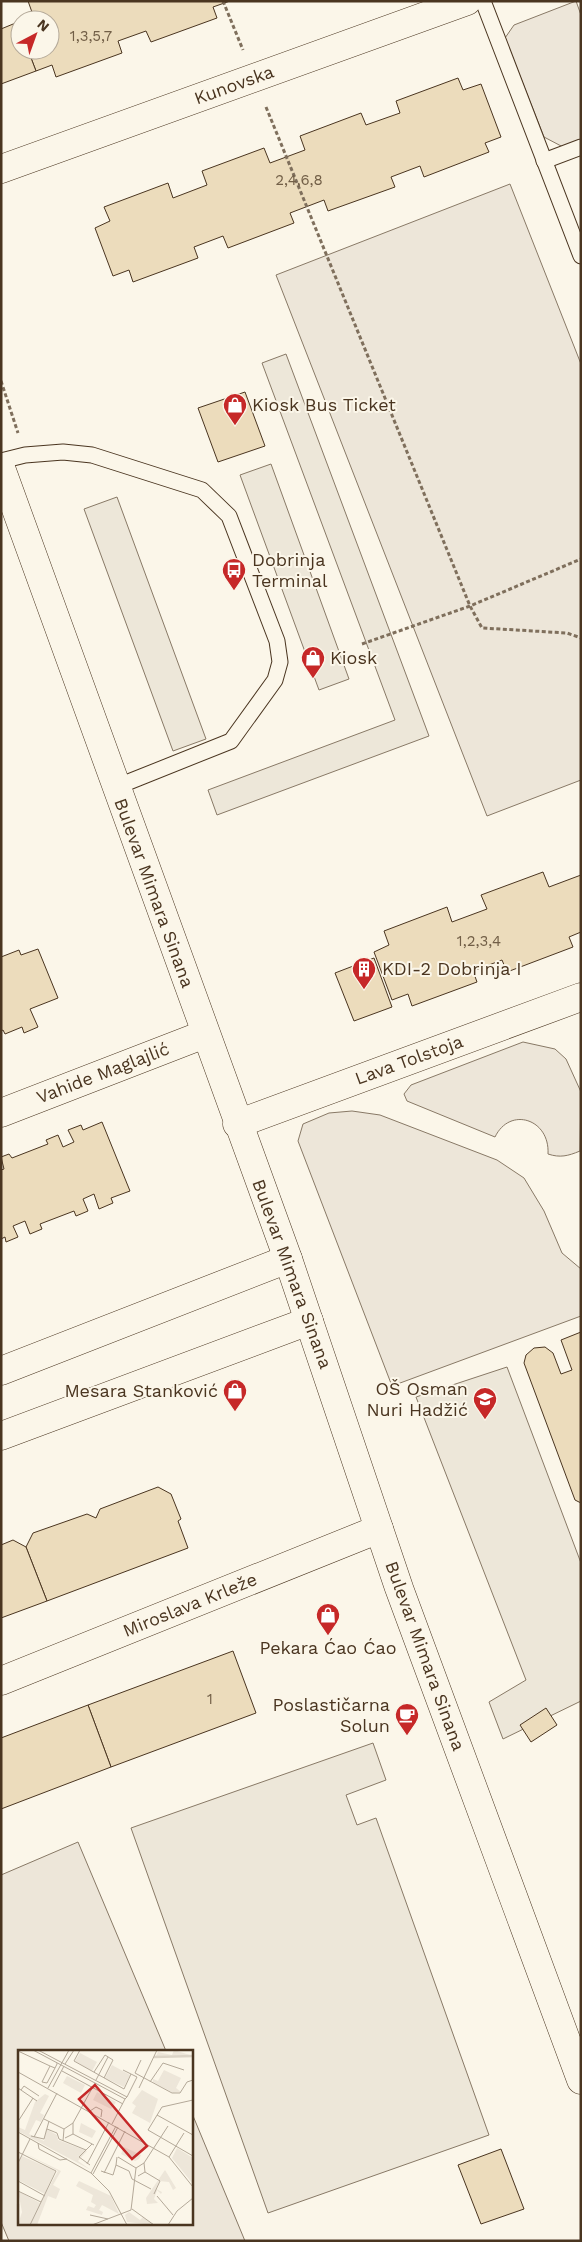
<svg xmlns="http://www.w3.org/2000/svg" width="582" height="2242" viewBox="0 0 582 2242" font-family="'Work Sans',sans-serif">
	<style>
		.green { fill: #ede6d9; stroke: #887966 }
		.parking { fill: #ede7d9; stroke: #887966 }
		.building { fill: #ecdcbc; stroke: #4a3520 }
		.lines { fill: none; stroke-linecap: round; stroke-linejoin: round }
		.service-casing { stroke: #4a3520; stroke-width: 17 }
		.minor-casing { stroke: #4a3520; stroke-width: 29 }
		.tertiary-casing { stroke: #4a3520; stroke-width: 29 }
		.path { stroke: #7f6f5c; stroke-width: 3; stroke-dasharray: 4 2.5; stroke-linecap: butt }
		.service { stroke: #fbf6e9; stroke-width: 15 }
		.minor { stroke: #fbf6e9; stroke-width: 28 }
		.tertiary { stroke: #fbf6e9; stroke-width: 28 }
		.labels { text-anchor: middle; stroke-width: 4; stroke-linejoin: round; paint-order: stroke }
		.number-label { font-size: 15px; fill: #725f47 }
		.street-label { font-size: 18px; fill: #4a3520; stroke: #fbf6e9 }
		.poi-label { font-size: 18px; fill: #4a3520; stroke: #fbf6e9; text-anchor: start }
		.inset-river { fill: none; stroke: #dcd4c6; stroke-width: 2.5 }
		.inset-road { fill: none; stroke: #b4a999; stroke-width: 1 }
		.view { fill: #c62828; fill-opacity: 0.15; stroke: #c62828; stroke-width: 2.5 }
		.inset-edge { fill: none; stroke: #4a3520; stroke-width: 2.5 }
	</style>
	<rect width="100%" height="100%" fill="#fbf6e9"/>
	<!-- green -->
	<g class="green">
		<polygon points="576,1 581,15 581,140 563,147 544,137 505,38 514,25"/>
		<polygon points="510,184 581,364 581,780 487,816 276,275"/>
		<path d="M523,1042L555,1049L566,1059L581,1092L580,1151C568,1156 560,1158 548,1154C550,1119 510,1106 495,1137L407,1101L404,1094L411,1085Z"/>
		<polygon points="352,1111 380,1115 497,1160 524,1178 544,1211 562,1253 581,1269 581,1316 392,1386 298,1141 303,1124 329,1113"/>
		<polygon points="78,1842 166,2051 19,2051 19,2223 191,2223 191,2111 245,2241 9,2241 1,2222 1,1875"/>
	</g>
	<!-- parking -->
	<g class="parking">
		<polygon points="286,354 429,736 217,815 208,790 395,720 262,363"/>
		<polygon points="271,464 349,679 319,690 240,475"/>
		<polygon points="117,497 206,739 173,751 84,509"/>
		<polygon points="507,1367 581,1563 581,1701 503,1739 489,1702 526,1680 416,1397"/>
		<polygon points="373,1743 386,1780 346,1795 357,1825 376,1818 489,2135 268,2213 131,1828"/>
	</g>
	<!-- building -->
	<g class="building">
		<polygon points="28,1 230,1 213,7 217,18 151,42 146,31 118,41 122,53 56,77 52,65 36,71 28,50 50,50 50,20 23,20 33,15"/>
		<polygon points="18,22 20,28 20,50 28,50 36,71 1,84 1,29"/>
		<polygon points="458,78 463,90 481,84 501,137 485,143 489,152 424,177 420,166 391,177 395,187 328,211 324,200 290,213 294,223 228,248 223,236 194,247 198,258 133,282 129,270 113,276 95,228 110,221 104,207 168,183 173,198 207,185 202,171 264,148 270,163 305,150 300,136 361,113 366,125 400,113 396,101"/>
		<polygon points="245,392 265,446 218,462 198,408"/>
		<polygon points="543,872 549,887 581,875 581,932 569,937 573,947 507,972 502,960 473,971 477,982 412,1006 408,994 392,1000 374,952 389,945 384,931 447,907 452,922 487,909 481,895"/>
		<polygon points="38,949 58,998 30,1009 38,1027 24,1033 22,1027 5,1034 3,1030 1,1031 1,957 19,950 21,955"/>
		<polygon points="374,958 392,1007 354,1021 335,973"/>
		<polygon points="102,1122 130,1191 111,1198 113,1203 99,1209 94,1194 83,1199 88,1211 76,1216 74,1211 40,1224 42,1229 30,1234 25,1221 13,1226 18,1237 6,1242 5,1237 1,1239 1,1170 4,1169 1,1157 9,1154 12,1158 48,1144 46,1140 58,1135 63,1147 74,1142 68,1130 81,1125 83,1130"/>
		<polygon points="581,1332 581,1503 575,1500 524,1363 526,1355 534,1348 545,1347 553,1353 561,1374 572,1370 561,1340"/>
		<polygon points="158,1487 171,1494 181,1519 178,1521 188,1548 47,1601 26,1547 33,1533 87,1514 96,1518 100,1509"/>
		<polygon points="13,1540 26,1547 47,1601 1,1618 1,1545"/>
		<polygon points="233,1651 256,1713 111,1767 88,1705"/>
		<polygon points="88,1705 111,1767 1,1809 1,1738"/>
		<polygon points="546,1708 557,1725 531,1742 520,1725"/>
		<polygon points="501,2149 524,2209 481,2224 458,2165"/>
	</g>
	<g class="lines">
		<!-- service casing -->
		<g class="service-casing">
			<g id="service">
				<polyline points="483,1 581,256"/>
				<polyline points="544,161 581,147"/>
				<polyline points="1,461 25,455 63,452 92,455 202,490 229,516 277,641 280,662 275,680 231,741 116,787"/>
			</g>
		</g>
		<!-- minor casing -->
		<g class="minor-casing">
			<g id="minor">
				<polyline points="1,169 467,1"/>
				<polyline points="1,1113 205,1034"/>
				<polyline points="237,1124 581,997"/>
				<polyline points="1,1371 288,1259"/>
				<polyline points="1,1436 309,1321"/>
				<polyline points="1,1681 379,1529"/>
			</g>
		</g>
		<!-- tertiary casing -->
		<g class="tertiary-casing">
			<polyline id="tertiary" points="1,468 288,1259 399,1588 581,2080"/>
		</g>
		<!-- path -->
		<g class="path">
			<polyline points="223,1 243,50"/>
			<polyline points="266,107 470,606 482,628 567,633 581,638"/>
			<polyline points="1,381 18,433"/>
			<polyline points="362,644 470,606 581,559"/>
		</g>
		<!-- service -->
		<use href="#service" class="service"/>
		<!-- minor -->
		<use href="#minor" class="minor"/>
		<!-- tertiary -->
		<use href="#tertiary" class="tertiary"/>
	</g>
	<!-- icons -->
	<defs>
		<g id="shop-pin" transform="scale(1.25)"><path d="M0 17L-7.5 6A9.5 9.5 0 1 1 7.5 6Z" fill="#c62828" stroke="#fbf6e9"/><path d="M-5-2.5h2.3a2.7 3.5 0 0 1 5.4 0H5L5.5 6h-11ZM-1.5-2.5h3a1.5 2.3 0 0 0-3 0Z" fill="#fff"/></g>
		<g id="bus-pin" transform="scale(1.25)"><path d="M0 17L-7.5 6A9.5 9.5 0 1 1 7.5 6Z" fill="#c62828" stroke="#fbf6e9"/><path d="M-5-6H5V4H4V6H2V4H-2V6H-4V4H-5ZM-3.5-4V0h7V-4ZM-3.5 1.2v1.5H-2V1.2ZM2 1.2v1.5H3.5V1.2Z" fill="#fff"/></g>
		<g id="building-pin" transform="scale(1.25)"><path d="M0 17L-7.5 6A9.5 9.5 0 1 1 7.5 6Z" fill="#c62828" stroke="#fbf6e9"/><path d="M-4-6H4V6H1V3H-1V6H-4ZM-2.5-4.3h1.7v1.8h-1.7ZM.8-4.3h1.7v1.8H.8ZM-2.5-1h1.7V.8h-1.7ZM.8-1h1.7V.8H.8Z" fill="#fff"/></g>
		<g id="school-pin" transform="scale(1.25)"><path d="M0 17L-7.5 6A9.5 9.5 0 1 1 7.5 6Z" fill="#c62828" stroke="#fbf6e9"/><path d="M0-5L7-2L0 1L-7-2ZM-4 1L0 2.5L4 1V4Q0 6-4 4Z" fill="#fff"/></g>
		<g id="cafe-pin" transform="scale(1.25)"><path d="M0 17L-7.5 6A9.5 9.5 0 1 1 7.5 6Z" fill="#c62828" stroke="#fbf6e9"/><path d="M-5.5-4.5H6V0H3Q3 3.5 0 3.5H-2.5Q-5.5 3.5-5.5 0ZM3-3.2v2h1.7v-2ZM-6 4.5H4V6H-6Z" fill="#fff"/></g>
	</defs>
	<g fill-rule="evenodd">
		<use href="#shop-pin" x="235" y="405"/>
		<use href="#bus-pin" x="234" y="570"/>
		<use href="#shop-pin" x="313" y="658"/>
		<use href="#building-pin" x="364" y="969"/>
		<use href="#shop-pin" x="235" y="1391"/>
		<use href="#school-pin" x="485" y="1399"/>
		<use href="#shop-pin" x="328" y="1615"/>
		<use href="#cafe-pin" x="407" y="1715"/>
	</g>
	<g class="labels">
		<!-- number labels -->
		<g class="number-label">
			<text x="91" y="41">1,3,5,7</text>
			<text x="299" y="185">2,4,6,8</text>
			<text x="479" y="946">1,2,3,4</text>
			<text x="210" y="1704">1</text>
		</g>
		<!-- street labels -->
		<g class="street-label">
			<text transform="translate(234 85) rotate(-20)" y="6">Kunovska</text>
			<text transform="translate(154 893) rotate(70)" y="6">Bulevar Mimara Sinana</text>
			<text transform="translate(409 1060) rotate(-20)" y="6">Lava Tolstoja</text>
			<text transform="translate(103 1073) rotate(-21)" y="6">Vahide Maglajlić</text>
			<text transform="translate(292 1274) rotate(70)" y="6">Bulevar Mimara Sinana</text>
			<text transform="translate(190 1605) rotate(-22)" y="6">Miroslava Krleže</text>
			<text transform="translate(425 1656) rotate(70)" y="6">Bulevar Mimara Sinana</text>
		</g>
		<!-- poi labels -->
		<g class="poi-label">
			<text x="252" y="411">Kiosk Bus Ticket</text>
			<text x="252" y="566">Dobrinja<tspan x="252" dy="21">Terminal</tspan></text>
			<text x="330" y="664">Kiosk</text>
			<text x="382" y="975">KDI-2 Dobrinja I</text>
			<text x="468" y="1395" text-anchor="end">OŠ Osman<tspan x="468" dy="21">Nuri Hadžić</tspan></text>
			<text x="218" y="1397" text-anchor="end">Mesara Stanković</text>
			<text x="328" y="1654" text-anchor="middle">Pekara Ćao Ćao</text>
			<text x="390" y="1711" text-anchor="end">Poslastičarna<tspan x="390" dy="21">Solun</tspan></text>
		</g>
	</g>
	<!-- overview -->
	<g transform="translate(18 2050)">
		<rect width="175" height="175" fill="#fbf6e9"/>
		<path d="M156,0L172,5L138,6L140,2L154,5ZM62,3L79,12L74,21L57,11ZM94,15L112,25L106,37L87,28ZM146,20L163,28L158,38L163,42L155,43L135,32V29L140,31ZM49,26L67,35L63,43L45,33ZM124,40L140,49L132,73L114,63L118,56L114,53ZM79,42L98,52L93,59L75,50ZM27,44L31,46L22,63L26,65L23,72L18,70L11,84L26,91L28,79L39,85L40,90L69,101L60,111L73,120L0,81V77L7,80L17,52ZM63,73L78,81L74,88L61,82ZM106,97L123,105L121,109L117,111L103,104ZM159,98L175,108V134L154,108ZM6,103L43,121L35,135L42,139L38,149L30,146L19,175H0L4,162L0,141L22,153L40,121ZM4,106L37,121L27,144L0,130V114ZM147,120L158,138L155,140L151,132L141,131L138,139L144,142L143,144L139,140L136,149L140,153L129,154L128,148ZM61,131L93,146L101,164L84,155L81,160L85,162L84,165L68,160L70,156L76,158L78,155L73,152L75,145L58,136ZM111,162L122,170L125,167L135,175L109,172L107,165Z" fill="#ede6d9"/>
		<path class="inset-river" d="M136,7L175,6M0,154V170"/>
		<path class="inset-road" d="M15,0L107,49L109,47M20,0L109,47M62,0L56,11L106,39L113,24M0,1L32,16M123,10L117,23L154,43H162L169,32L175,30M47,14L56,0M37,18L32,16L24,32L29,33L37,18L39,14V13M105,20L119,27L109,47M44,21L105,54M0,22L151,107L175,137M76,22L87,5L95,10L86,28M78,30L90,7M132,32L145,13L166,20M35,37L46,16M0,38L19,51M30,38L51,0M121,38L139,0M3,40L6,36L21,46M175,50L144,57L130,80L175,106M72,61L78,57L84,60L83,67M139,65L175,85M26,69L46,79M1,70L15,48M94,74L107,49M29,79L39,83L41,89L68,100M0,82L73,123L91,141L109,175M55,84L76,95M13,86L26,89L31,71M16,87L39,43M47,88L55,84V73M45,91L46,79L55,73L77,33M20,93L21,99L42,110L49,109M0,102L38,121L12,175M99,107L98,115L111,121L114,129L133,139M100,107L118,118M151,107L166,83M0,113L12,89M69,114L91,72M72,115L61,107L74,94M83,121L95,125L98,115M127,122L142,131L136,144M73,123L98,76M86,123L107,81M75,124L100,77M120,126L127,122L126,113M0,131L27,146M0,141L23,152M139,146L155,165M114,159L136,175M72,165L90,169M74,175L113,160L118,118L126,113L150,76M150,175L159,161L175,148"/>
		<path class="view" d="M77,35L129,96L114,109L61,49Z"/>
		<rect width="175" height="175" class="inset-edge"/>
	</g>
	<!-- border -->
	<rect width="582" height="2242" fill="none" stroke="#4a3520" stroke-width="5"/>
	<!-- north arrow -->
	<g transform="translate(35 35) rotate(41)"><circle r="24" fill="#fbf6e9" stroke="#b4a999"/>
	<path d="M0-4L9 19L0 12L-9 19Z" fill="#c62828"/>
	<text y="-8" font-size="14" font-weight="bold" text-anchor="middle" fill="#4a3520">N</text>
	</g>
</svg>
